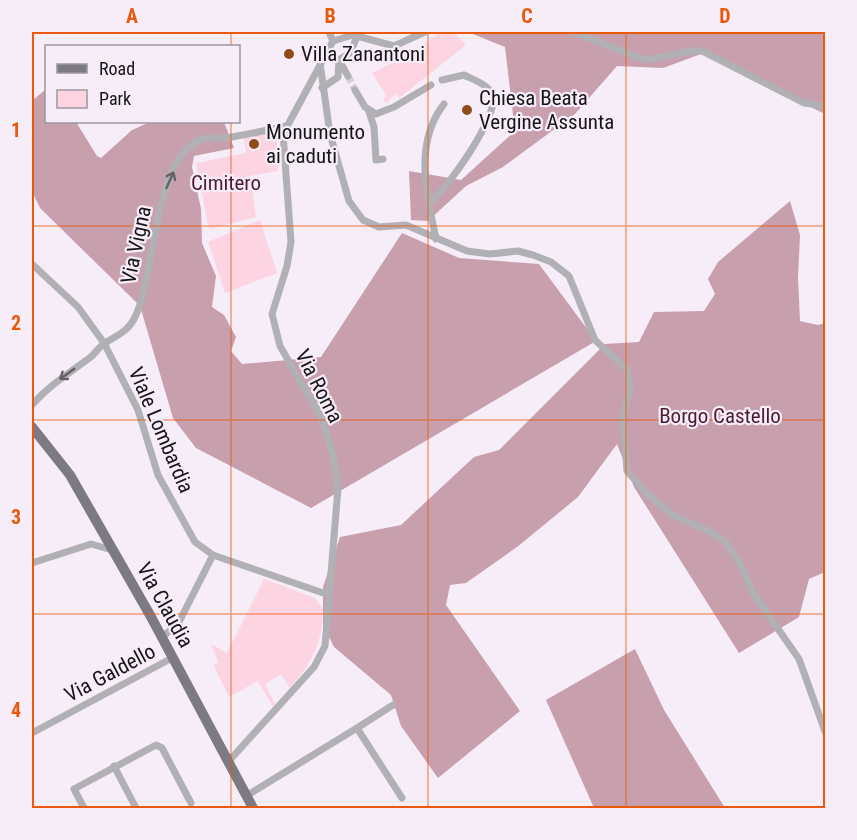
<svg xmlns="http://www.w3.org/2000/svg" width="857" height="840" viewBox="0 0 857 840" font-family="'Roboto Condensed',sans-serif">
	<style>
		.green { fill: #fdd4e1 }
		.forest { fill: #c89fac }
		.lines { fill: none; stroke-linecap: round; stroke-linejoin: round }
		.street-tunnel { stroke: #d5ccd6; stroke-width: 7; stroke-dasharray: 7 3.5; stroke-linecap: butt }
		.street { stroke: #b1b0b5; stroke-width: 7 }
		.primary { stroke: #7d7a83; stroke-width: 10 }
		.oneway { stroke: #646266 }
		.grid { fill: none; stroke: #e8590c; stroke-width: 1.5; stroke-opacity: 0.55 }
		.poi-dot { fill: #8e4c1b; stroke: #f6edf8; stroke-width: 2 }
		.labels { text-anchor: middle; stroke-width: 4.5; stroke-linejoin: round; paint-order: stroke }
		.poi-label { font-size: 21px; fill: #171417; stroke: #f6edf8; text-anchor: start }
		.park-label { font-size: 21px; fill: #4e1a30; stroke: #f6edf8 }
		.street-label { font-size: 21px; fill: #171417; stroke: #f6edf8 }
		.neatline { fill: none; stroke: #e8590c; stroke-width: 2 }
		.grid-label { font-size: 20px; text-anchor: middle; font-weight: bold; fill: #e8590c }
	</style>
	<rect width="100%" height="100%" fill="#f6edf8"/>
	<!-- green -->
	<g class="green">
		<polygon points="441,32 453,32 466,45 399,98 395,94 387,103 383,100 386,95 372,73 413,52"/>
		<polygon points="279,130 277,140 278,171 250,176 256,217 209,229 196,163 246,153 244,138"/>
		<polygon points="260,220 277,273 225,293 208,242"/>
		<path d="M264,579L315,598L323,609C323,643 312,662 290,688L281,674L265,684L275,704L273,707L258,681L229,697L214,666L218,662L211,644L227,653Z"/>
	</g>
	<!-- forest -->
	<g class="forest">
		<polygon points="468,32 825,32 825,114 701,54 663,68 617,66 575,114 503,167 466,186 428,221 411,220 409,171 461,180 515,131 505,47"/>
		<polygon points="46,89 46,122 76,122 97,156 101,158 132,130 150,122 224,122 234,148 194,156 192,167 201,209 202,243 216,276 212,307 224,315 236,337 231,351 242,364 321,357 402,233 459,258 539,264 596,341 311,508 196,448 173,418 140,306 40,208 32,191 32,101"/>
		<polygon points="790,201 800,235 798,278 800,321 818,325 826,323 825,572 809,579 799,617 739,653 634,487 617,444 578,497 517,547 466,583 450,585 446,605 520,711 438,778 401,726 391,695 334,647 323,625 323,587 340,537 401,525 474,457 499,450 605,344 639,342 654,312 704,311 715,294 708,279 718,262"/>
		<polygon points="635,649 664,710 725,808 594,808 546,700"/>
	</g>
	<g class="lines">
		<!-- street-tunnel -->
		<polyline class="street-tunnel" points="348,76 355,90"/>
		<!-- street -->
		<g class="street">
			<polyline points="329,32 333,41"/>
			<polyline points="573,32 645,60 692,51 702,51 804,103 826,106"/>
			<polyline points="339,60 348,76"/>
			<polyline points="320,63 330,134 349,201 363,220 379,227 406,225 467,251 490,254 518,251 533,255 551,262 569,276 595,340 627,370 630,389 623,417 627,471 648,495 674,516 707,530 726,542 740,564 753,593 799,659 826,734"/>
			<polyline points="322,88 338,77 339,60 351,52 357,36"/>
			<polyline points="355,90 365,107 376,114 394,107 431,85"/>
			<polyline points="369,112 374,127 376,160 383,159"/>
			<path d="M429,203C447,190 497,118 493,97C490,85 474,80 464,75L442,80"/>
			<path d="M436,239C427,194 413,144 444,104"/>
			<polyline points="32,264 78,307 104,343 138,410 158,475 195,542 213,555 329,595"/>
			<path d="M32,405C49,385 71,372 92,356C96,352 100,346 105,343C117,335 128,332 135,317C156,275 152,161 200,140C210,136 221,139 232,137C250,134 268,130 286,126"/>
			<polyline points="32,563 91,544 112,550"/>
			<polyline points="162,637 178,624 213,555"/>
			<polyline points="357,728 393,705"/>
			<polyline points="32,733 172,658"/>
			<polyline points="228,762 314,667 325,646 338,488 333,455 321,417 280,346 272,314 287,266 291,242 283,134 333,41 353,35 394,46 425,32"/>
			<polyline points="114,766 136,808"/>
			<polyline points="246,796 357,728 402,798"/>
			<polyline points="84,808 74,789 156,745 162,748 191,803"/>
		</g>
		<!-- primary -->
		<polyline class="primary" points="32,427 70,475 150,615 253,808"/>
	</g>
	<!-- one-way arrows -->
	<defs><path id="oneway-shaft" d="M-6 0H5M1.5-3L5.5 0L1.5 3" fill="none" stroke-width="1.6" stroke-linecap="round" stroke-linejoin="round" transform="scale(1.5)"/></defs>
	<g class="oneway">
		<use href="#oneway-shaft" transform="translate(170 180) rotate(-66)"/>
		<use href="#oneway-shaft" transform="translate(67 374) rotate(144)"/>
	</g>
	<!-- grid -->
	<path class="grid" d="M231,32V46M428,32V808M626,32V808M231,122V808M32,226H826M32,420H826M32,614H826"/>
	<!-- markers -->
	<g class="poi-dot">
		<circle cx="289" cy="54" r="6"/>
		<circle cx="467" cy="110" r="6"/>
		<circle cx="254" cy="144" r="6"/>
	</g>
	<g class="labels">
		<!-- poi labels -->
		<g class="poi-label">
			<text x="301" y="61">Villa Zanantoni</text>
			<text x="479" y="105">Chiesa Beata<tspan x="479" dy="24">Vergine Assunta</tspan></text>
			<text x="266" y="139">Monumento<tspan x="266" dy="24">ai caduti</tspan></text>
		</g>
		<!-- park labels -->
		<g class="park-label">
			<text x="226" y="190">Cimitero</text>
			<text x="720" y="423">Borgo Castello</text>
		</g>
		<!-- street labels -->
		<g class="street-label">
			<text transform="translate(136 245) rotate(-78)" y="7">Via Vigna</text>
			<text transform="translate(319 386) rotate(63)" y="7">Via Roma</text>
			<text transform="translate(161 430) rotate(67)" y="7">Viale Lombardia</text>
			<text transform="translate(165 605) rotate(61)" y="7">Via Claudia</text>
			<text transform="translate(110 673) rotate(-28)" y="7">Via Galdello</text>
		</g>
	</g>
	<!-- border -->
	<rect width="857" height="840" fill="none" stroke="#f6edf8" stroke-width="66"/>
	<!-- legend -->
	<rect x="45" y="45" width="195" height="78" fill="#f6edf8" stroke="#9d969e" stroke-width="1.5"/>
	<rect x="57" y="64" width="30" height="9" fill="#7d7a83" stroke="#9d969e" stroke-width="1.5"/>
	<text x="99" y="75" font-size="18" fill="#171417">Road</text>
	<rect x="57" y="90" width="30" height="18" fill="#fdd4e1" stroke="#9d969e" stroke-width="1.5"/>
	<text x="99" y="105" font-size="18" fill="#171417">Park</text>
	<rect x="33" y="33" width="791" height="774" class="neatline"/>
	<g class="grid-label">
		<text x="132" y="23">A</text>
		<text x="330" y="23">B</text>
		<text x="527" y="23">C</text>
		<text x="725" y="23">D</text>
		<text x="16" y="137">1</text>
		<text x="16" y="330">2</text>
		<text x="16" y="524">3</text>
		<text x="16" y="717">4</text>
	</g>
</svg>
